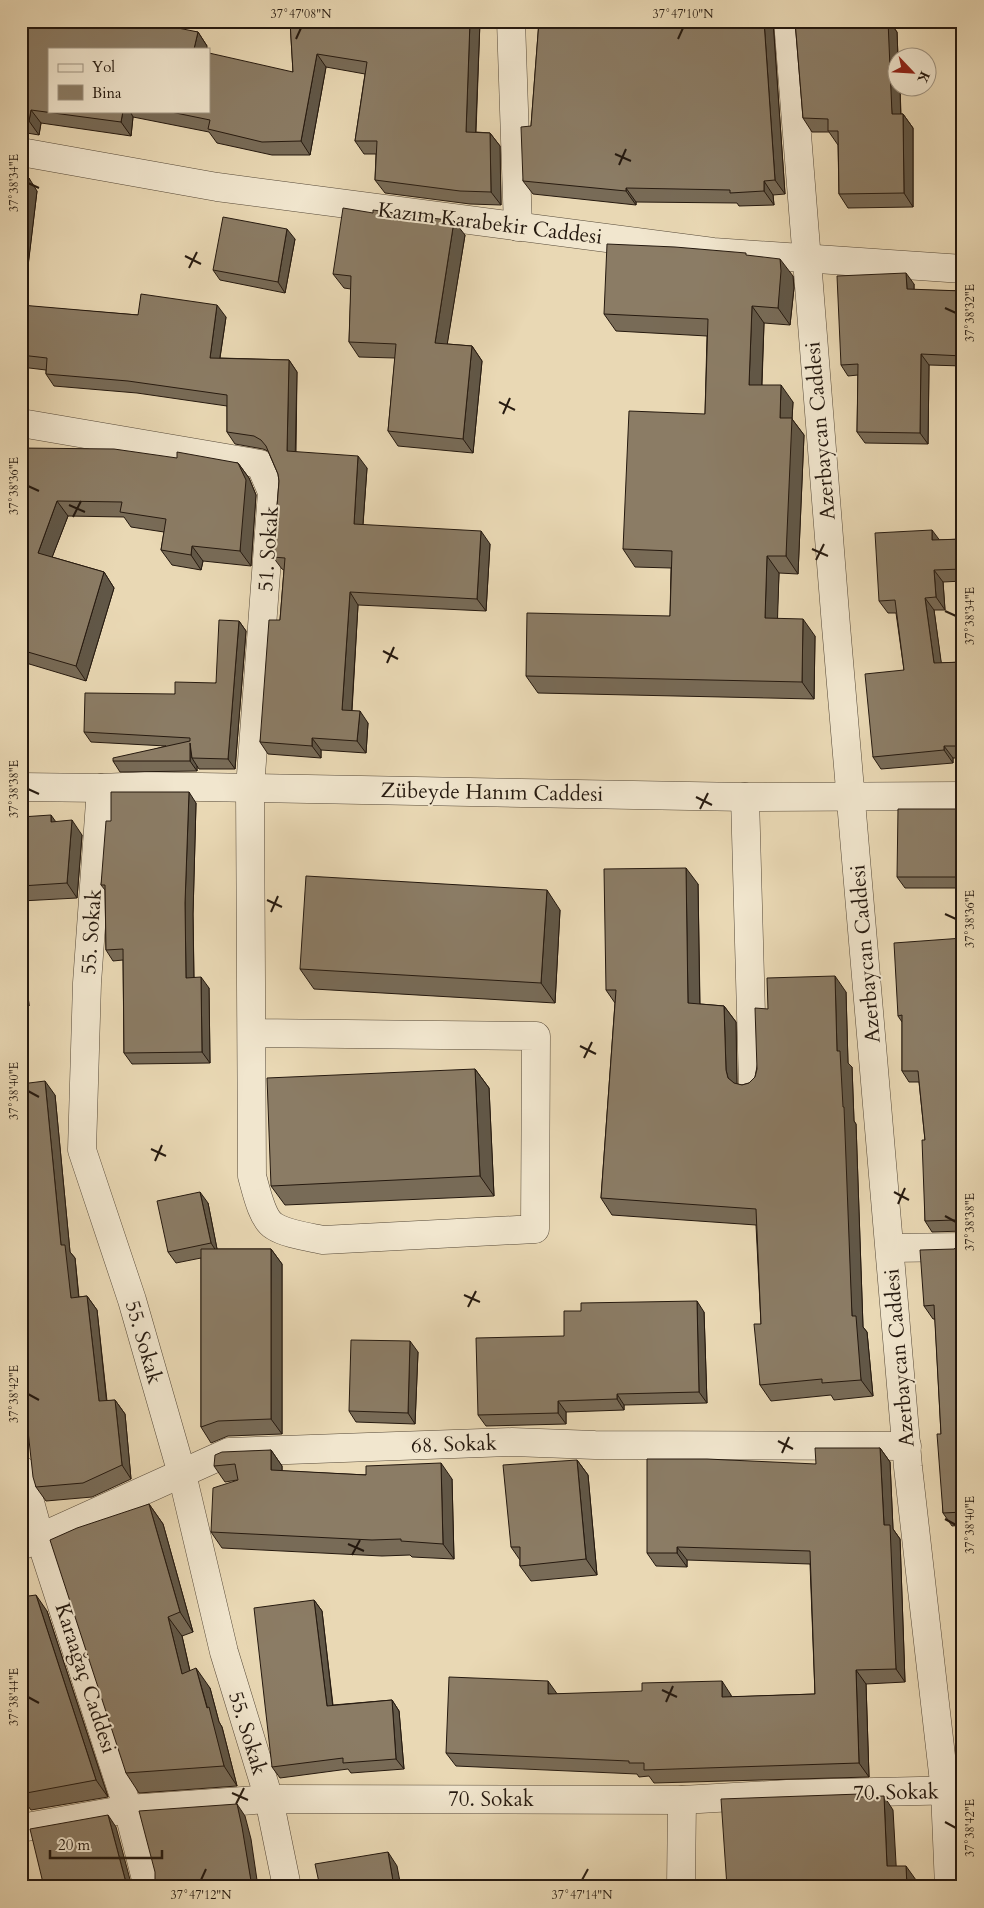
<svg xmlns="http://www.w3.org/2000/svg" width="984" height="1908" viewBox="0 0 984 1908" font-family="Cardo,serif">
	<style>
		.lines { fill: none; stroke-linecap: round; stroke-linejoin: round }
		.minor-casing { stroke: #564938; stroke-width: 29 }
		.minor { stroke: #f1e6ce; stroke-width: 28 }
		.wall { fill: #786b57; stroke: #25190f }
		.shaded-wall { fill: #615747; stroke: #25190f }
		.building { fill: #8b7c65; stroke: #25190f }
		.ticks { fill: none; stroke: #25190f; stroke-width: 2 }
		.labels { text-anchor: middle; stroke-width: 4; stroke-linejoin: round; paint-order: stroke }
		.street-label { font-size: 21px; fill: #25190f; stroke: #f1e6ce }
		.neatline { fill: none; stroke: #25190f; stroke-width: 2 }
		.ticks-label { font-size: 12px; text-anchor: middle; fill: #25190f }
	</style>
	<rect width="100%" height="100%" fill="#e9d8b4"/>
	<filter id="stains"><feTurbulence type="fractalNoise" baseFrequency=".004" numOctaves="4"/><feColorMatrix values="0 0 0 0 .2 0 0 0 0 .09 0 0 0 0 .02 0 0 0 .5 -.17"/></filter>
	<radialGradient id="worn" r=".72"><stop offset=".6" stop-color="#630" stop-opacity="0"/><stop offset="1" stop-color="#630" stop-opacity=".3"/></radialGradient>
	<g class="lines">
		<!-- minor casing -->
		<g class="minor-casing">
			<g id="minor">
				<polyline points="511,21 518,227"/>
				<polyline points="788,21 836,626 908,1467 945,1791 949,1887"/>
				<polyline points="21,152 217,187 713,252 963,269"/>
				<path d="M21,423L260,464L272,492L250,788L252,1176C256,1190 262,1219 274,1226C286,1234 309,1237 323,1240L535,1229L536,1036L252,1033"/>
				<polyline points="21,787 101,788 145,786 745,797 963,796"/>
				<polyline points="101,788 87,983 82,1150 132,1300 182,1474 224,1652 269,1799 287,1887"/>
				<polyline points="745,797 753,1086"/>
				<polyline points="890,1248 963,1247"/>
				<polyline points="21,1470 40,1538 128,1809 148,1887"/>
				<polyline points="21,1546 229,1452 512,1442 595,1445 907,1446"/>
				<polyline points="21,1828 128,1809 269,1799 682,1800 787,1794 963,1790"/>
				<polyline points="681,1887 682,1800"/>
			</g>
		</g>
		<!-- minor -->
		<use href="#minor" class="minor"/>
	</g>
	<!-- wall -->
	<g class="wall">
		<polygon points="21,21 198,32 207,46 49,111 209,111 293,72 290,21 480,21 476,132 490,133 500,146 501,205 470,204 385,193 375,180 376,154 364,154 355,141 365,74 326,67 310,155 272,155 217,143 209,132 133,117 131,136 41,123 39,135 21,132"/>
		<polygon points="539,21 773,21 785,194 773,195 774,205 739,206 737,203 636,202 636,205 533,194 523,181 531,126"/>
		<polygon points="795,21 891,21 891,24 897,32 898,58 896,58 896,88 900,88 901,114 903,114 913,128 913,207 848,208 839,194 838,145 829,132 812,132 803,118"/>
		<polygon points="21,178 37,191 23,306 138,315 226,317 220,358 289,360 297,372 296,452 367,468 363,525 490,544 486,611 358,605 352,711 368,723 366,753 321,750 321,758 268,754 260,742 280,620 284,570 282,569 273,557 279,481 278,474 268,451 263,449 235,444 227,432 227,406 137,393 54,386 46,374 46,370 21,367"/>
		<polygon points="465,235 447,344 472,346 482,361 473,453 398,446 388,431 395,358 359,357 349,342 351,289 344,288 333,274"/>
		<polygon points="295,239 285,293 220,280 213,270"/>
		<polygon points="748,256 793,276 794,288 790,325 764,323 762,385 793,402 792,419 804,435 798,574 779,573 777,618 815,636 814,699 538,693 526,676 670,616 671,568 635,567 623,549 705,414 707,336 616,331 604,314"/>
		<polygon points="914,284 914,290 963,291 963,366 929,365 928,444 865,443 857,432 858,375 848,376 841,365"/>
		<polygon points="21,435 26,441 23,448 238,463 249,478 256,495 251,566 203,561 201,570 172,565 161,550 164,532 131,527 124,517 68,516 52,557 104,572 114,588 86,681 26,663 21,738"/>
		<polygon points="963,539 963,581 943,582 945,610 934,610 941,663 963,662 963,758 953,758 953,763 881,769 873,757 904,670 896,613 888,613 879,601 939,540"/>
		<polygon points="239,621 246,631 235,769 199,769 197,766 197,771 120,772 113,761 166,746 91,742 84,732 175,694 216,683"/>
		<polygon points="196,803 193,914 194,977 209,988 210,1063 132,1064 124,1053 123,960 113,961 106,950 105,890 101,885 111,821"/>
		<polygon points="963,809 963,888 905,888 897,877"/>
		<polygon points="21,817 55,822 82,835 77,898 21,901"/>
		<polygon points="698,884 700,1004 724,1006 736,1022 737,1084 742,1085 749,1083 755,1077 768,1009 846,992 848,1063 852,1067 854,1121 856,1124 863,1327 867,1332 873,1396 834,1400 831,1395 771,1401 760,1385 761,1324 756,1225 612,1215 601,1198 615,1003 606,990"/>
		<polygon points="560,910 555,1003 314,989 300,969"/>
		<polygon points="21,915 29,1006 21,1007"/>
		<polygon points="963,938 963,1231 932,1232 925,1221 925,1140 919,1082 909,1082 902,1071 902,1022 898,1016"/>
		<polygon points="475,1069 489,1088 494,1196 285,1205 271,1186"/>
		<polygon points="21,1084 55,1095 70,1252 75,1258 79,1297 87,1296 97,1310 107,1401 115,1400 125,1414 131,1479 92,1497 46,1501 36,1487 23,1380 21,1380"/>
		<polygon points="208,1203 217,1249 271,1249 282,1264 282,1434 228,1436 211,1443 201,1427 201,1258 176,1263 168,1252"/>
		<polygon points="963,1245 963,1525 952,1526 943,1513 941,1434 935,1319 933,1319 924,1306 954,1249"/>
		<polygon points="704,1312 707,1403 624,1405 624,1410 566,1412 566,1424 486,1426 478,1415 564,1336"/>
		<polygon points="418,1352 415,1424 356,1422 349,1411"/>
		<polygon points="880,1448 890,1462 893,1529 900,1539 905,1682 866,1684 869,1777 654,1783 649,1776 639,1777 637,1774 456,1766 446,1753 557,1694 731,1695 731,1697 815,1694 810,1564 687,1560 687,1567 656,1566 647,1553 816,1464"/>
		<polygon points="271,1450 282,1466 282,1471 452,1479 454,1559 412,1557 410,1555 382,1556 222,1548 211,1532 237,1480 225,1482 214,1466"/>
		<polygon points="577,1460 588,1475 597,1575 531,1581 520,1566 520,1560 511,1547"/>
		<polygon points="149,1504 163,1524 193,1632 182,1636 190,1671 210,1688 219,1722 222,1727 237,1786 139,1793 126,1773"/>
		<polygon points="21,1597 47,1611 108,1797 31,1810 25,1802 21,1803"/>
		<polygon points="314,1600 322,1611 333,1705 392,1700 399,1711 404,1769 351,1773 348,1769 280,1778 272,1767"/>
	</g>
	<!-- shaded-wall -->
	<g class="shaded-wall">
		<polygon points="470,21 480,21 475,146 466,132"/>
		<polygon points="764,21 773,21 785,194 775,180"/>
		<polygon points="885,21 891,21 891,24 897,32 898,58 896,58 896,88 900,88 901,128 892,114"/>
		<polygon points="198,32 207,46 207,49 194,49"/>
		<polygon points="317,54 326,67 310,155 301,141"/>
		<polygon points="31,110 41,123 39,135 29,121"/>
		<polygon points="123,111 130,111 133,117 131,136 121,122"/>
		<polygon points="903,114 913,128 913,207 904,193"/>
		<polygon points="490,133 500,146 501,205 491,192"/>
		<polygon points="29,178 37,191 22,317 21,316 21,240"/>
		<polygon points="764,181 773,195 774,205 764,191"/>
		<polygon points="626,188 636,202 636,205 626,191"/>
		<polygon points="454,221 465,235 445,358 435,343"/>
		<polygon points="287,229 295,239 285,293 278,282"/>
		<polygon points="780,259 793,276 794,288 790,325 778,308"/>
		<polygon points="906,273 914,284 914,300 907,289"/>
		<polygon points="217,305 226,317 218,370 210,358"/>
		<polygon points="752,306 764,323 761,402 749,385"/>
		<polygon points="472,346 482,361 473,453 463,439"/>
		<polygon points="921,354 929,365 928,444 920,433"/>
		<polygon points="289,360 297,372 295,464 287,451"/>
		<polygon points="781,385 793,402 792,419 804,435 798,574 786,556 780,418"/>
		<polygon points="21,435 26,441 21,452"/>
		<polygon points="358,456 367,468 362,537 354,524"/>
		<polygon points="238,463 249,478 256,495 251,566 240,551"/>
		<polygon points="57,501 68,516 48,568 38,553"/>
		<polygon points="932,530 941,542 932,540"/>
		<polygon points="481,531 490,544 486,611 477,599"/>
		<polygon points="192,546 203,561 201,570 191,555"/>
		<polygon points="767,556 779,573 777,635 765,618"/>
		<polygon points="934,570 943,582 945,610 936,597"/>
		<polygon points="104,572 114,588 86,681 76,666"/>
		<polygon points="350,592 358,605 351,722 342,710"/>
		<polygon points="925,598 934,610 943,675 934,663"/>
		<polygon points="803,619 815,636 814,699 802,682"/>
		<polygon points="239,621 246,631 235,769 228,759"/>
		<polygon points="21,657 26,663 21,738"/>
		<polygon points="360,711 368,723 366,753 357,741"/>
		<polygon points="312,738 321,750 321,758 312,746"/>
		<polygon points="190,743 192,758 197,766 197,771 190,761"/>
		<polygon points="944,746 953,758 953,763 944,750"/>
		<polygon points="189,792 196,803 193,914 194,988 186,978 185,903"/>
		<polygon points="51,815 61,829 51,822"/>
		<polygon points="72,820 82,835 77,898 67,883"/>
		<polygon points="686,868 698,884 700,1020 688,1003"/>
		<polygon points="547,890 560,910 555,1003 541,983"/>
		<polygon points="21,915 29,1006 21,995"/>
		<polygon points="835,976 846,992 848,1063 852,1067 854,1121 856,1124 863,1327 867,1332 873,1396 861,1380 852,1316 837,1051"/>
		<polygon points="201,977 209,988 210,1063 202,1052"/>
		<polygon points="724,1006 736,1022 737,1086 728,1078 726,1070"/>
		<polygon points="475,1069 489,1088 494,1196 480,1176"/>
		<polygon points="45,1081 55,1095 70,1252 75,1258 80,1312 71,1298 61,1245"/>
		<polygon points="200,1192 208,1203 218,1254 211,1243"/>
		<polygon points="271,1249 282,1264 282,1434 271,1419"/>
		<polygon points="87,1296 97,1310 108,1415 99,1401"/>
		<polygon points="697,1301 704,1312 707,1403 699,1392"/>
		<polygon points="410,1341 418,1352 415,1424 408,1413"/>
		<polygon points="617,1394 624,1405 624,1410 617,1399"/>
		<polygon points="115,1400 125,1414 131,1479 122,1465"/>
		<polygon points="558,1401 566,1412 566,1424 558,1413"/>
		<polygon points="880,1448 890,1462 893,1529 900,1539 905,1682 896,1669 884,1525"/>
		<polygon points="271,1450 282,1466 282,1485 271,1470"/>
		<polygon points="577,1460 588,1475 597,1575 586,1559"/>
		<polygon points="441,1463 452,1479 454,1559 443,1544"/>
		<polygon points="149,1504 163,1524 193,1632 180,1612"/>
		<polygon points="677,1547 687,1560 687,1567 677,1553"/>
		<polygon points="36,1595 47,1611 108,1797 96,1780"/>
		<polygon points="314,1600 322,1611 334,1717 327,1706"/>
		<polygon points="168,1617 182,1636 195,1694 182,1674"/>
		<polygon points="196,1668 210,1688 219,1722 222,1727 237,1786 224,1766"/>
		<polygon points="856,1670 866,1684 869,1777 859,1763"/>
		<polygon points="548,1681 558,1695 548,1694"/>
		<polygon points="722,1681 731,1695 732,1711 722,1697"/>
		<polygon points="392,1700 399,1711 404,1769 396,1759"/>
		<polygon points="884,1796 893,1810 897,1881 887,1866"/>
		<polygon points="237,1804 245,1816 251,1839 258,1887 252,1887"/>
		<polygon points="108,1815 116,1827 132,1887 129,1887 125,1879"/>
		<polygon points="388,1852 397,1866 401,1887 394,1887"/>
		<polygon points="906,1866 916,1880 916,1887 907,1887"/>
	</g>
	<!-- building -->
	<g class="building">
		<polygon points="21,21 143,21 198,32 194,49 49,49 49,111 123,111 121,122 31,110 29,121 21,120"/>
		<polygon points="290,21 470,21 466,132 490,133 491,192 460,191 375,180 377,141 355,141 367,62 317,54 301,141 262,142 208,129 210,120 166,111 209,111 209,53 293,72"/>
		<polygon points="539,21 764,21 775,180 764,181 764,191 730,193 730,190 626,188 626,191 523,181 521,127 531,126"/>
		<polygon points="795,21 888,21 892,114 903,114 904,193 839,194 838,131 828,131 828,119 803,118"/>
		<polygon points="21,178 29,178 21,240"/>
		<polygon points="343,208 373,213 373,210 454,221 435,343 472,346 463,439 388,431 396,344 349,342 351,276 333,274"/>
		<polygon points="223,217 287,229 278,282 213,270"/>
		<polygon points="607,244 675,247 746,253 746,255 780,259 781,271 778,308 752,306 749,385 781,385 780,418 792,418 786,556 767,556 765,618 803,619 802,682 526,676 527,613 670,616 672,551 623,549 629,411 705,414 708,319 604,314"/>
		<polygon points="906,273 907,289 963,291 963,356 921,354 920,433 857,432 858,364 841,365 837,276"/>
		<polygon points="141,294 217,305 210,358 289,360 287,451 358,456 354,524 481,531 477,599 350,592 342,710 360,711 357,741 312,738 312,746 260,742 269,620 280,620 285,558 273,557 279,481 278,474 266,446 261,440 254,436 227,432 227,395 128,381 46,374 47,358 21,355 21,305 138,315"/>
		<polygon points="21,448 114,449 177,458 177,452 238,463 246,480 240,551 192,546 191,555 161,550 166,519 120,512 122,502 57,501 38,553 104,572 76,666 21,650"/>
		<polygon points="932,530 932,540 963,539 963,569 934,570 936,597 925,598 934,663 963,662 963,746 944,746 944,750 873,757 865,674 904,670 895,600 879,601 875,533"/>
		<polygon points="219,620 239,621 228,759 192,758 190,743 190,761 113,761 113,758 190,741 190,738 84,732 85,693 175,694 175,682 216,683"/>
		<polygon points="111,792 189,792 185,903 186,978 201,977 202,1052 124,1053 123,949 106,950 105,885 101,885 106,821 111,821"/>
		<polygon points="898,809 963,809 963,877 897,877"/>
		<polygon points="51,815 51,822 72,820 67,883 21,886 21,817"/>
		<polygon points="686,868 688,1003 724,1006 726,1070 728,1078 734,1083 742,1085 749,1083 755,1077 757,1069 755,1008 768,1009 767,978 835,976 837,1051 840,1051 843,1107 844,1107 852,1316 856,1316 861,1380 822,1383 822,1379 760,1385 754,1324 761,1324 756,1209 601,1198 616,990 606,990 604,869"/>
		<polygon points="306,876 547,890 541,983 300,969"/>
		<polygon points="963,938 963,1222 955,1220 925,1221 922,1140 925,1140 918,1071 902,1071 902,1015 898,1016 894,943"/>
		<polygon points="475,1069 480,1176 271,1186 267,1078"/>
		<polygon points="45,1081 61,1245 65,1245 71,1298 87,1296 99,1401 115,1400 122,1465 83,1483 36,1487 33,1477 21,1366 21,1084"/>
		<polygon points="200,1192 211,1243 168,1252 157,1201"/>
		<polygon points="963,1245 963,1512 943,1513 937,1434 941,1434 934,1305 924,1306 920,1250 954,1249"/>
		<polygon points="201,1249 271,1249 271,1419 218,1421 201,1427"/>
		<polygon points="697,1301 699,1392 617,1394 617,1399 558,1401 558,1413 478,1415 476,1338 564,1336 564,1311 581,1311 581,1303"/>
		<polygon points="351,1340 410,1341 408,1413 349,1411"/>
		<polygon points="815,1448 880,1448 884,1525 890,1525 896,1669 856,1670 859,1763 644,1770 644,1763 629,1763 629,1761 446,1753 449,1677 548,1681 548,1694 642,1691 642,1683 722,1681 722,1697 815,1694 810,1551 677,1547 677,1553 647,1553 647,1459 707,1459 816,1464"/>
		<polygon points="271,1450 271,1470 366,1475 366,1466 441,1463 443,1544 401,1541 401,1539 372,1540 211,1532 213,1488 238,1480 235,1464 214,1466 215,1455 222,1452"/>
		<polygon points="577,1460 586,1559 520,1566 520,1547 511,1547 503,1465"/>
		<polygon points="149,1504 180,1612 168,1617 182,1674 196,1668 207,1708 209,1707 224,1766 126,1773 50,1540 77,1528"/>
		<polygon points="958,1594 963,1594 963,1646"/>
		<polygon points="36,1595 96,1780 21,1794 21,1597"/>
		<polygon points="314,1600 327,1706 392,1700 396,1759 343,1763 343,1758 272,1767 254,1608"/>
		<polygon points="860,1794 860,1797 884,1796 887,1866 906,1866 907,1887 727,1887 721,1799"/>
		<polygon points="237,1804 242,1827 252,1887 149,1887 151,1886 155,1880 155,1872 139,1811"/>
		<polygon points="108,1815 125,1879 130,1887 44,1887 30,1829"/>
		<polygon points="388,1852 394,1887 320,1887 315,1864"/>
	</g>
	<!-- ticks -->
	<path class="ticks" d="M296,39L301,28M678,39L683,28M615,154L631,161M619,165L626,149M28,183L39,188M185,256L201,264M189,268L197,252M945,308L956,313M499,402L515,410M503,414L510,398M28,486L39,491M69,505L85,512M73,517L81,501M812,549L828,556M816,560L824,544M945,611L956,616M383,651L398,659M387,663L394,647M28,789L39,794M696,797L712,805M700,809L708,793M267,900L282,907M271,912L278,896M945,914L956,919M580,1046L596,1054M584,1058L592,1042M28,1091L39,1097M151,1149L166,1156M155,1161L162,1145M894,1192L909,1200M898,1204L905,1188M945,1216L956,1222M464,1295L480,1302M468,1307L476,1291M28,1394L39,1400M778,1441L793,1449M782,1453L789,1437M945,1519L956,1525M348,1544L364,1551M352,1555L360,1540M662,1690L677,1697M28,1697L39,1703M666,1702L673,1686M232,1793L248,1800M236,1804L244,1788M945,1822L956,1828M201,1880L206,1869M582,1880L588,1869"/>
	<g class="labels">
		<!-- street labels -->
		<g class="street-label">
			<text transform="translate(490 223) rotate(7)" y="7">Kazım Karabekir Caddesi</text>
			<text transform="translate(820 431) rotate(-95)" y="7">Azerbaycan Caddesi</text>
			<text transform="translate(268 549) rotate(-86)" y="7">51. Sokak</text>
			<text transform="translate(492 792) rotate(1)" y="7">Zübeyde Hanım Caddesi</text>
			<text transform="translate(91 932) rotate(-86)" y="7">55. Sokak</text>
			<text transform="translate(865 954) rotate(-95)" y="7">Azerbaycan Caddesi</text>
			<text transform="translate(144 1342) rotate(74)" y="7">55. Sokak</text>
			<text transform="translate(899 1358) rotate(-95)" y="7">Azerbaycan Caddesi</text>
			<text transform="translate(454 1444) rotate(-2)" y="7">68. Sokak</text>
			<text transform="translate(86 1678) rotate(72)" y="7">Karaağaç Caddesi</text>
			<text transform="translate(248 1733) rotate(73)" y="7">55. Sokak</text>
			<text transform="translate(896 1792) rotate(-1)" y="7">70. Sokak</text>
			<text x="491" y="1806">70. Sokak</text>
		</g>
	</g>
	<!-- margin -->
	<rect width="984" height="1908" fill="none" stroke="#e9d8b4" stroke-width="55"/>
	<!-- legend -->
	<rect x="48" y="48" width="162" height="65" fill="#f1e6ce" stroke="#9f9482"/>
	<rect x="58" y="64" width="25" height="8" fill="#f1e6ce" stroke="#9f9482"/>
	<text x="92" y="72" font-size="15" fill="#25190f">Yol</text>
	<rect x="58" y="85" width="25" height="15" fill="#8b7c65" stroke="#9f9482"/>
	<text x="92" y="98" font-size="15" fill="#25190f">Bina</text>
	<!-- north arrow -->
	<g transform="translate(912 72) rotate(115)"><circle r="24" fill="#f1e6ce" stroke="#9f9482"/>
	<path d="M0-4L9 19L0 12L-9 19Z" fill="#8f2418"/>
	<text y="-8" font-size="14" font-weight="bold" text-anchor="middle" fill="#25190f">K</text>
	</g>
	<!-- scale -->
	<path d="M50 1850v8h112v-8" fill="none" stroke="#25190f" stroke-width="2.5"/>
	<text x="58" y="1850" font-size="15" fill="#25190f" stroke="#f1e6ce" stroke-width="4" paint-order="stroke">20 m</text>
	<rect x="28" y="28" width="928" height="1852" class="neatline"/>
	<g class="ticks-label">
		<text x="301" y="18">37°47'08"N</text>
		<text x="683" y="18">37°47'10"N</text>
		<text transform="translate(14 183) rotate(-90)" y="4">37°38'34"E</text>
		<text transform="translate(970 313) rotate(-90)" y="4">37°38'32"E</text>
		<text transform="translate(14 486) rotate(-90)" y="4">37°38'36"E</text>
		<text transform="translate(970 616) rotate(-90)" y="4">37°38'34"E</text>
		<text transform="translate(14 789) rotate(-90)" y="4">37°38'38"E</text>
		<text transform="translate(970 919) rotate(-90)" y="4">37°38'36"E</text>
		<text transform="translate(14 1091) rotate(-90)" y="4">37°38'40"E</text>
		<text transform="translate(970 1222) rotate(-90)" y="4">37°38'38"E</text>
		<text transform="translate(14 1394) rotate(-90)" y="4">37°38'42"E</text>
		<text transform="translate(970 1525) rotate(-90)" y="4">37°38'40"E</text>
		<text transform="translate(14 1697) rotate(-90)" y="4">37°38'44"E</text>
		<text transform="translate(970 1828) rotate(-90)" y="4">37°38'42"E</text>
		<text x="201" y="1899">37°47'12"N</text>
		<text x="582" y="1899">37°47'14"N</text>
	</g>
	<rect width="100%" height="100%" filter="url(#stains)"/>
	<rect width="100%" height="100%" fill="url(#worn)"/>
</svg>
